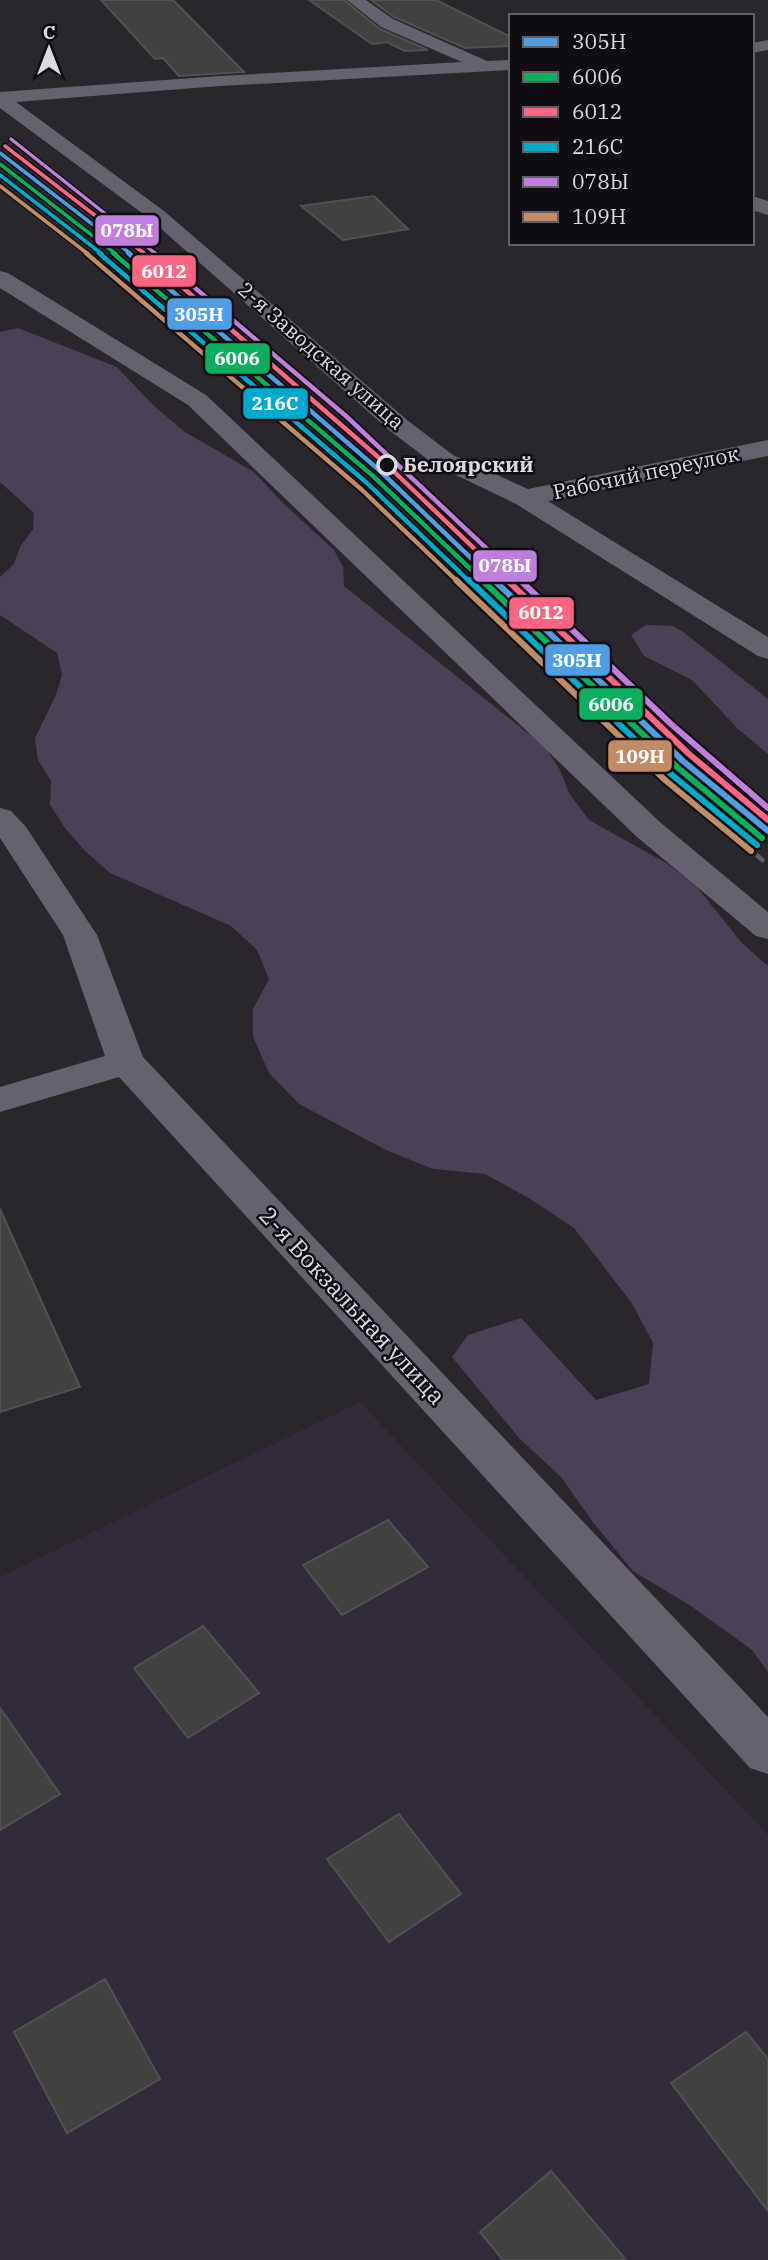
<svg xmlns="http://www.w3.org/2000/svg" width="768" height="2260" viewBox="0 0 768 2260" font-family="'IBM Plex Serif',serif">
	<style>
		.built { fill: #312b3a }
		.green { fill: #494156 }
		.building { fill: #3f423f; stroke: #515152; stroke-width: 2 }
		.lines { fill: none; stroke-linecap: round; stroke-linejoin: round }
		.minor { fill: #66626d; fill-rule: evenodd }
		.rail { stroke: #615d66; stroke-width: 4.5; stroke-dasharray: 10 10; stroke-linecap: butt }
		.rail-1-far2-casing { stroke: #100e13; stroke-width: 6 }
		.rail-1-far1-casing { stroke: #100e13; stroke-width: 8 }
		.rail-1-casing { stroke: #100e13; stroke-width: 10 }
		.rail-2-far2-casing { stroke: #100e13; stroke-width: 6 }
		.rail-2-far1-casing { stroke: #100e13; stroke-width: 8 }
		.rail-2-casing { stroke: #100e13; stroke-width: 10 }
		.rail-3-far2-casing { stroke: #100e13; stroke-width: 6 }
		.rail-3-far1-casing { stroke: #100e13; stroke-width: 8 }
		.rail-3-casing { stroke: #100e13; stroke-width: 10 }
		.rail-4-far2-casing { stroke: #100e13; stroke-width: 6 }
		.rail-4-far1-casing { stroke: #100e13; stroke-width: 8 }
		.rail-4-casing { stroke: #100e13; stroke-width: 10 }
		.rail-5-far2-casing { stroke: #100e13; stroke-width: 6 }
		.rail-5-far1-casing { stroke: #100e13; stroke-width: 8 }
		.rail-5-casing { stroke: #100e13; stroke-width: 10 }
		.rail-6-far2-casing { stroke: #100e13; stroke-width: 6 }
		.rail-6-far1-casing { stroke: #100e13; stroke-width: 8 }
		.rail-6-casing { stroke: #100e13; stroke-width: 10 }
		.rail-1-far2 { stroke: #4d9ee5; stroke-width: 3.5 }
		.rail-1-far1 { stroke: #4d9ee5; stroke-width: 4.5 }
		.rail-1 { stroke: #4d9ee5; stroke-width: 6 }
		.rail-2-far2 { stroke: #0daf5c; stroke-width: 3.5 }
		.rail-2-far1 { stroke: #0daf5c; stroke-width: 4.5 }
		.rail-2 { stroke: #0daf5c; stroke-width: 6 }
		.rail-3-far2 { stroke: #fa6682; stroke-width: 3.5 }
		.rail-3-far1 { stroke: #fa6682; stroke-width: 4.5 }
		.rail-3 { stroke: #fa6682; stroke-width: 6 }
		.rail-4-far2 { stroke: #00a9ce; stroke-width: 3.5 }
		.rail-4-far1 { stroke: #00a9ce; stroke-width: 4.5 }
		.rail-4 { stroke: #00a9ce; stroke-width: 6 }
		.rail-5-far2 { stroke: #c07fdc; stroke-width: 3.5 }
		.rail-5-far1 { stroke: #c07fdc; stroke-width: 4.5 }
		.rail-5 { stroke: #c07fdc; stroke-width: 6 }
		.rail-6-far2 { stroke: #c18c65; stroke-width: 3.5 }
		.rail-6-far1 { stroke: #c18c65; stroke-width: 4.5 }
		.rail-6 { stroke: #c18c65; stroke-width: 6 }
		.stop-dot { fill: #100e13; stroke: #dddbe1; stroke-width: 3.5 }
		.labels { text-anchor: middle; stroke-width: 5; stroke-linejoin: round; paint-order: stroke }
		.far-street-label { font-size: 21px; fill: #dddbe1; stroke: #100e13 }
		.far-stop-label { font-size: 21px; font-weight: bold; fill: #dddbe1; stroke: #100e13; text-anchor: start }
		.street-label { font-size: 24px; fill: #dddbe1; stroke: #100e13 }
		.line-badge { stroke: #100e13; stroke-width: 2.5 }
		.badge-label { font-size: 19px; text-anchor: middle; font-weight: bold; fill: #fff }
	</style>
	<rect width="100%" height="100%" fill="#29262c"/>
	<!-- built -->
	<polygon class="built" points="360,1402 768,1835 768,2260 0,2260 0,1577"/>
	<!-- green -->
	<g class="green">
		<polygon points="18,328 117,367 153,405 185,432 254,472 281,501 334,550 343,567 344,586 545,747 560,770 569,793 589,820 668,864 697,887 741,942 768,966 768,1672 752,1650 691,1606 633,1571 592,1521 561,1477 519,1438 452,1357 468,1335 521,1318 596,1400 649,1384 653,1343 631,1302 574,1228 532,1200 485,1174 433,1169 386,1150 299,1104 269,1073 253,1037 253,1009 269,979 257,950 231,926 110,873 85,851 65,828 50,805 51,781 38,760 35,738 56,695 62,675 57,653 0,615 0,577 14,564 20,547 33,529 34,513 0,482 0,332"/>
		<polygon points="646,625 673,626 682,631 768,699 768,754 738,729 692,680 644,656 631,635"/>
	</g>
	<!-- building -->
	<g class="building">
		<polygon points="101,0 173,0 244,72 179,76 163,58 155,59"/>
		<polygon points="309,0 344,0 380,29 428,50 405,51 387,42 372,44"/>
		<polygon points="371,0 436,0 511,37 511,46 465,48 394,17"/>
		<polygon points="374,196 408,229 343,240 301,206"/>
		<polygon points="0,1209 80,1387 0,1412"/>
		<polygon points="388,1520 428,1567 342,1615 303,1565"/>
		<polygon points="203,1626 259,1693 188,1738 134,1668"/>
		<polygon points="0,1708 60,1794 0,1830"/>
		<polygon points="399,1814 461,1894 389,1942 327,1859"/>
		<polygon points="105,1979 160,2079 67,2133 14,2032"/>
		<polygon points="746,2032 768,2059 768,2211 671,2083"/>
		<polygon points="551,2171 626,2260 503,2260 480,2232"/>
	</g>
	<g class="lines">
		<!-- minor -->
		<g class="minor">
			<polygon points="347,0 366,0 393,19 487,61 511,60 511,70 220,86 16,102 164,211 407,420 453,455 528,489 768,440 768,456 548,501 768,637 768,659 758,656 516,504 435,465 389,430 150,219 0,108 0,92 220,76 462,62 381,27"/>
			<polygon points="768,40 768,50 752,53 752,43"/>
			<polygon points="752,196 768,201 768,215 752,210"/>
			<polygon points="0,271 8,273 206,395 661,823 768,912 768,939 756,936 637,837 188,405 0,288"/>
			<polygon points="0,808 11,811 26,827 97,935 143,1057 768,1717 768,1774 750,1768 119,1077 0,1112 0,1087 105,1056 63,935 0,838"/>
		</g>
		<!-- rail -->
		<polyline class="rail" points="681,789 768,865"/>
		<!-- rail-1-far2 casing -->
		<g class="rail-1-far2-casing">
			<polyline id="rail-1-far2" points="0,153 131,254"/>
		</g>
		<!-- rail-1-far1 casing -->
		<g class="rail-1-far1-casing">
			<polyline id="rail-1-far1" points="128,253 379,470 496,582"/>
		</g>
		<!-- rail-1 casing -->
		<g class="rail-1-casing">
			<polyline id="rail-1" points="494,580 683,761 768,831"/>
		</g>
		<!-- rail-2-far2 casing -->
		<g class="rail-2-far2-casing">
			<polyline id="rail-2-far2" points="0,164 116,254"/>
		</g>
		<!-- rail-2-far1 casing -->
		<g class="rail-2-far1-casing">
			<polyline id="rail-2-far1" points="113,253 373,476 484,582"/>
		</g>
		<!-- rail-2 casing -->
		<g class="rail-2-casing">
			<polyline id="rail-2" points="482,580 677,767 762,838"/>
		</g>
		<!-- rail-3-far2 casing -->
		<g class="rail-3-far2-casing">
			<polyline id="rail-3-far2" points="5,146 145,254"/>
		</g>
		<!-- rail-3-far1 casing -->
		<g class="rail-3-far1-casing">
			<polyline id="rail-3-far1" points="143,253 385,463 509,582"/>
		</g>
		<!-- rail-3 casing -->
		<g class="rail-3-casing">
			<polyline id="rail-3" points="507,580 689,754 768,820"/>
		</g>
		<!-- rail-4-far2 casing -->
		<g class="rail-4-far2-casing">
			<polyline id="rail-4-far2" points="0,175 102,254"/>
		</g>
		<!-- rail-4-far1 casing -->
		<g class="rail-4-far1-casing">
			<polyline id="rail-4-far1" points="99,253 367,483 470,582"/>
		</g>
		<!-- rail-4 casing -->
		<g class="rail-4-casing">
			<polyline id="rail-4" points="469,580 671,774 757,845"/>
		</g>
		<!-- rail-5-far2 casing -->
		<g class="rail-5-far2-casing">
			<polyline id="rail-5-far2" points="11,139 156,254"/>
		</g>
		<!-- rail-5-far1 casing -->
		<g class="rail-5-far1-casing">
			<polyline id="rail-5-far1" points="154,253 346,416 522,582"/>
		</g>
		<!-- rail-5 casing -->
		<g class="rail-5-casing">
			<polyline id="rail-5" points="520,580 671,724 768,808"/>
		</g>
		<!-- rail-6-far2 casing -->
		<g class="rail-6-far2-casing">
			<polyline id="rail-6-far2" points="0,186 88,254"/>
		</g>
		<!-- rail-6-far1 casing -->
		<g class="rail-6-far1-casing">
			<polyline id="rail-6-far1" points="86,253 361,489 458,582"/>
		</g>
		<!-- rail-6 casing -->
		<g class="rail-6-casing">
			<polyline id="rail-6" points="456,580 665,780 751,851"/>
		</g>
		<!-- rail-1-far2 -->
		<use href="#rail-1-far2" class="rail-1-far2"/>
		<!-- rail-1-far1 -->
		<use href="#rail-1-far1" class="rail-1-far1"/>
		<!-- rail-1 -->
		<use href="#rail-1" class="rail-1"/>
		<!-- rail-2-far2 -->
		<use href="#rail-2-far2" class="rail-2-far2"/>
		<!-- rail-2-far1 -->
		<use href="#rail-2-far1" class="rail-2-far1"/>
		<!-- rail-2 -->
		<use href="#rail-2" class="rail-2"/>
		<!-- rail-3-far2 -->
		<use href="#rail-3-far2" class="rail-3-far2"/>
		<!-- rail-3-far1 -->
		<use href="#rail-3-far1" class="rail-3-far1"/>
		<!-- rail-3 -->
		<use href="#rail-3" class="rail-3"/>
		<!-- rail-4-far2 -->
		<use href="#rail-4-far2" class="rail-4-far2"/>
		<!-- rail-4-far1 -->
		<use href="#rail-4-far1" class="rail-4-far1"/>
		<!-- rail-4 -->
		<use href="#rail-4" class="rail-4"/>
		<!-- rail-5-far2 -->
		<use href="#rail-5-far2" class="rail-5-far2"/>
		<!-- rail-5-far1 -->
		<use href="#rail-5-far1" class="rail-5-far1"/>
		<!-- rail-5 -->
		<use href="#rail-5" class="rail-5"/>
		<!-- rail-6-far2 -->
		<use href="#rail-6-far2" class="rail-6-far2"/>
		<!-- rail-6-far1 -->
		<use href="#rail-6-far1" class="rail-6-far1"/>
		<!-- rail-6 -->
		<use href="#rail-6" class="rail-6"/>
	</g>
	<!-- markers -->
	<circle class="stop-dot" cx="387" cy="465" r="9"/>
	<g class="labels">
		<!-- far-street labels -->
		<g class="far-street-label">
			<text transform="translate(321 356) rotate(41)" y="7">2-я Заводская улица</text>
			<text transform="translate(646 473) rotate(-12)" y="7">Рабочий переулок</text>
		</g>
		<!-- far-stop labels -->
		<g class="far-stop-label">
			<text x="403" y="472">Белоярский</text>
		</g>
		<!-- street labels -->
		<g class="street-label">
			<text transform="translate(352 1306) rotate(47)" y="8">2-я Вокзальная улица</text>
		</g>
	</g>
	<g class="line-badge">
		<rect x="94" y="214" width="66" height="33" rx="7" fill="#c07fdc"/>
		<rect x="131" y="254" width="66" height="34" rx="7" fill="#fa6682"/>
		<rect x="166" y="297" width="67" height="34" rx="7" fill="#4d9ee5"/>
		<rect x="204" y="342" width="67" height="33" rx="7" fill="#0daf5c"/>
		<rect x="242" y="387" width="67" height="33" rx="7" fill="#00a9ce"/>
		<rect x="472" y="549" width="66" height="34" rx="7" fill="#c07fdc"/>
		<rect x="508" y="596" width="67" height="34" rx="7" fill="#fa6682"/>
		<rect x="544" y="643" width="67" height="34" rx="7" fill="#4d9ee5"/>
		<rect x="578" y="687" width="66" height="34" rx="7" fill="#0daf5c"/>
		<rect x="607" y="739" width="66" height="34" rx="7" fill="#c18c65"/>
	</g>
	<g class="badge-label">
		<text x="127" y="237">078Ы</text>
		<text x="164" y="278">6012</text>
		<text x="199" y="321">305Н</text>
		<text x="237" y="365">6006</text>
		<text x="275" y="410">216С</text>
		<text x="505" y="572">078Ы</text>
		<text x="541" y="619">6012</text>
		<text x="577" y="667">305Н</text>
		<text x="611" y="711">6006</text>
		<text x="640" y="763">109Н</text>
	</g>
	<!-- legend -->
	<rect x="509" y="14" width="245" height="231" fill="#100e13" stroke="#626065" stroke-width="2"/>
	<rect x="523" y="37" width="35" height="10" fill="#4d9ee5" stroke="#626065" stroke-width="2"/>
	<text x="572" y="49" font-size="21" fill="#dddbe1">305Н</text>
	<rect x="523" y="72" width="35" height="10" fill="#0daf5c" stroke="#626065" stroke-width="2"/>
	<text x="572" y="84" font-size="21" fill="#dddbe1">6006</text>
	<rect x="523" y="107" width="35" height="10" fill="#fa6682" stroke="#626065" stroke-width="2"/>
	<text x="572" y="119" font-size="21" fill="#dddbe1">6012</text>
	<rect x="523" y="142" width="35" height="10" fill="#00a9ce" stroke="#626065" stroke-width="2"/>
	<text x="572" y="154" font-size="21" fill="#dddbe1">216С</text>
	<rect x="523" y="177" width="35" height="10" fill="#c07fdc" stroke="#626065" stroke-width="2"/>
	<text x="572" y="189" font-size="21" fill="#dddbe1">078Ы</text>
	<rect x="523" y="212" width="35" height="10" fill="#c18c65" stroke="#626065" stroke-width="2"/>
	<text x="572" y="224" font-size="21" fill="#dddbe1">109Н</text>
	<!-- north arrow -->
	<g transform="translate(49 49)" stroke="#100e13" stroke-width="5" paint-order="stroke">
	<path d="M0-5L12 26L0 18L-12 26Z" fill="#dddbe1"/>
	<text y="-10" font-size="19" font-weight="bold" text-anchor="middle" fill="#dddbe1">С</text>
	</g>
</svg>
